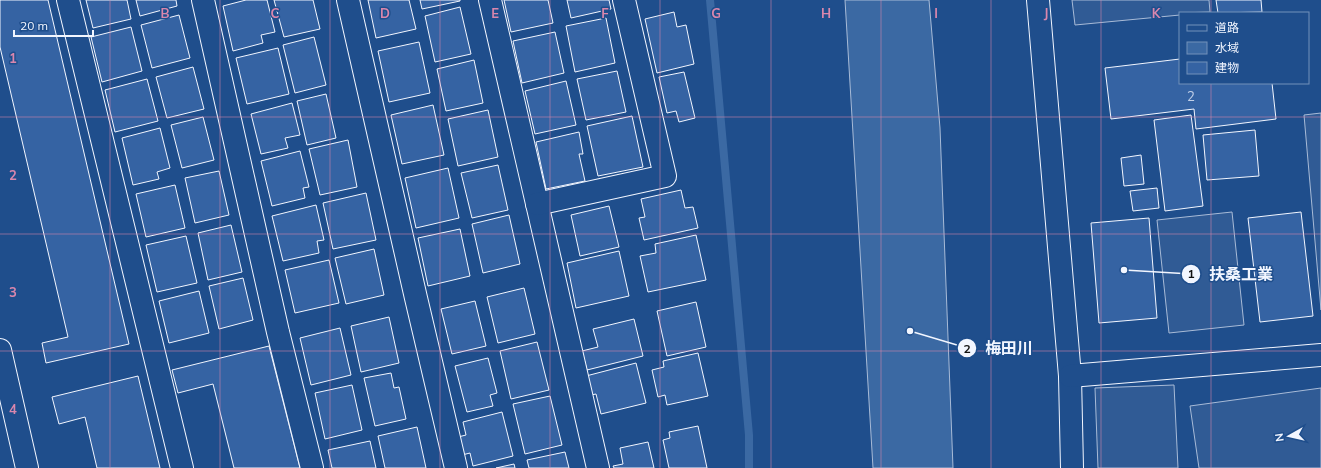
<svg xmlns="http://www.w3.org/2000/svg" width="1321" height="468" viewBox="0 0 1321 468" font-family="Mulish,'Noto Sans JP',sans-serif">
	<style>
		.parking { fill: #305b95; stroke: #a8bbd7 }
		.water { fill: #3b69a3; stroke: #a8bbd7 }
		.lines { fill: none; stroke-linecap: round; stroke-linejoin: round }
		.stream { stroke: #3b69a3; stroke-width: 8 }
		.building { fill: #3563a3; stroke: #f2f6ff }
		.street-casing { stroke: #f2f6ff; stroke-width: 24 }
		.street { stroke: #1f4e8c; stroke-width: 22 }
		.grid { fill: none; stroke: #da87ad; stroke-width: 1; stroke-opacity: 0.55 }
		.labels { text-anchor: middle; stroke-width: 3; stroke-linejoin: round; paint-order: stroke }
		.number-label { font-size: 13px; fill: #c3d1e8 }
		.grid-label { font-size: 13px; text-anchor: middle; font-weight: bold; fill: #da87ad; stroke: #1f4e8c; stroke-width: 3; stroke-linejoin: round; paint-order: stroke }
		.leader { fill: none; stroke: #f2f6ff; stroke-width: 1.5 }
		.callout-dot { fill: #f2f6ff; stroke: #1f4e8c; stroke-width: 1.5 }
		.mark-label { font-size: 12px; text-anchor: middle; font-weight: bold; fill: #111 }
		.callout-label { font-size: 16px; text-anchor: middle; font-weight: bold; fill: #f2f6ff; stroke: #1f4e8c; stroke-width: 3; stroke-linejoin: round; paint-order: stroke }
	</style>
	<rect width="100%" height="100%" fill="#1f4e8c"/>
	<!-- parking -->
	<g class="parking">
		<polygon points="1072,0 1209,0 1210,12 1180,13 1180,15 1075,25"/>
		<polygon points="1321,113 1321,310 1304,115"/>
		<polygon points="1232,212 1244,325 1169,333 1157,220"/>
		<polygon points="1174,385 1178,468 1098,468 1095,388"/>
		<polygon points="1321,388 1321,468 1199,468 1190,406"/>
	</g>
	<!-- water -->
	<polygon class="water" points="845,0 929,0 940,128 953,468 873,468"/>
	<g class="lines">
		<!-- stream -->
		<polyline class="stream" points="710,0 749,435 749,468"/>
	</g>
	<!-- building -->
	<g class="building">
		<polygon points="0,0 48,0 129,344 46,363 42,343 68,337 0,47"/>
		<polygon points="86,0 127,0 131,19 93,28"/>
		<polygon points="136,0 176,0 177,6 140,16"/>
		<polygon points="246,0 267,0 275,32 261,35 263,43 233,51 223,6"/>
		<polygon points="274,0 313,0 320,29 284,37"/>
		<polygon points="368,0 409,0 416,29 376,38"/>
		<polygon points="420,0 460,0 460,1 422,9"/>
		<polygon points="504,0 548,0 553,23 511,32"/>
		<polygon points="567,0 609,0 611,9 571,18"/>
		<polygon points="1216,0 1261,0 1262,12 1218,13"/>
		<polygon points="460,7 471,54 435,62 425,16"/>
		<polygon points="674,12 677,27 686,25 694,64 657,73 645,19"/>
		<polygon points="179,15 190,58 152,68 141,25"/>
		<polygon points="606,18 615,63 575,72 566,26"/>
		<polygon points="131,27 142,71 102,82 91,37"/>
		<polygon points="555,32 564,73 522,83 513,41"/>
		<polygon points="314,37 326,85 295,93 283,45"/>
		<polygon points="419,42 430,93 389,102 378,51"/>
		<polygon points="278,48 289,94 247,104 236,58"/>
		<polygon points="1180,59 1180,83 1272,83 1276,119 1196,129 1194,109 1111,119 1105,68"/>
		<polygon points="474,60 483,103 446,111 437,69"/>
		<polygon points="193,67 204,109 167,118 156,77"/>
		<polygon points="617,71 626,112 586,120 577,79"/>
		<polygon points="684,72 695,118 679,122 676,111 667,113 659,77"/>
		<polygon points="147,79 158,121 115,132 105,90"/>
		<polygon points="566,81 576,125 535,134 525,91"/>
		<polygon points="326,94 336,138 307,145 297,101"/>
		<polygon points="292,103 300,135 285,138 288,148 261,154 251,114"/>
		<polygon points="433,105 444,155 402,164 391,115"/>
		<polygon points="488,110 498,157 458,166 448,119"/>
		<polygon points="1191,115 1203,206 1165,211 1154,120"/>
		<polygon points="632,116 643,167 598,176 587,126"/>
		<polygon points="203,117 214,160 182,168 171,125"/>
		<polygon points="160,128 170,168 157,172 159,179 133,185 122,138"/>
		<polygon points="1255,130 1259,176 1207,180 1203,135"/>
		<polygon points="579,132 583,154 579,154 585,181 546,189 536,142"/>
		<polygon points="348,140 357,187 320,195 309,149"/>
		<polygon points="300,151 309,187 303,188 305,198 272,206 261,161"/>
		<polygon points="1141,155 1144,184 1124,186 1121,158"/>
		<polygon points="498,165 508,210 472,218 461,173"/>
		<polygon points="448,168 459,218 416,228 405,178"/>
		<polygon points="219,171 229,215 195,223 185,178"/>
		<polygon points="175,185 185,228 146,237 136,194"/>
		<polygon points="1157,188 1159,208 1133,211 1130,191"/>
		<polygon points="681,190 685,208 693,207 698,228 644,240 639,218 645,217 641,199"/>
		<polygon points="366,193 376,240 333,249 323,203"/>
		<polygon points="316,205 324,240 317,241 319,253 283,261 272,216"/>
		<polygon points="609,206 619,247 580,256 571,215"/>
		<polygon points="1301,212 1313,316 1260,322 1248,218"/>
		<polygon points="509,215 520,264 483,273 472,224"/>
		<polygon points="1149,218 1157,318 1099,323 1091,223"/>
		<polygon points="231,225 242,272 208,280 198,233"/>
		<polygon points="460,229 470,276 428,286 418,238"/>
		<polygon points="696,235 706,280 648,292 640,256 656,253 655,244"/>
		<polygon points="186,236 197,283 157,292 146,245"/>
		<polygon points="374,249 384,295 346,304 335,258"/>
		<polygon points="619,251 629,296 576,308 567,263"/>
		<polygon points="329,260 339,303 295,313 285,270"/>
		<polygon points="243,278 253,320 219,329 209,286"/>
		<polygon points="524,288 535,334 498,343 487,297"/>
		<polygon points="199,291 209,333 169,343 159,301"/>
		<polygon points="475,301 486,346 452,354 441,309"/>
		<polygon points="696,302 706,347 667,356 657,311"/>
		<polygon points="389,317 399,363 361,372 351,326"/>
		<polygon points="634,319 643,356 587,370 582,351 598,347 593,329"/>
		<polygon points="340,328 351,375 311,385 300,338"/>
		<polygon points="537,342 549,390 511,399 500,351"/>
		<polygon points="269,346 300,468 234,468 213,384 178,393 172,370"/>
		<polygon points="698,353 708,396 667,405 665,395 658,397 652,370 664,367 663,361"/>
		<polygon points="488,358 497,393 490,395 493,406 467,412 455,366"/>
		<polygon points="636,363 646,403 601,414 596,394 591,395 586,376"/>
		<polygon points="391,373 394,388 399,387 406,419 375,426 364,378"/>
		<polygon points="138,376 160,468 97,468 85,417 59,424 52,397"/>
		<polygon points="352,385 362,430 325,439 315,393"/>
		<polygon points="550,396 562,445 525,454 513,404"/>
		<polygon points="502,412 513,456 473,466 470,453 462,455 458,437 466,435 463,422"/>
		<polygon points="698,426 707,468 669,468 663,440 670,438 669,432"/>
		<polygon points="417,427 426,468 385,468 378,436"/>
		<polygon points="370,441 376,468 332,468 328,450"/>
		<polygon points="648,442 654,468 614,468 613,466 623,464 620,448"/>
		<polygon points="565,452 569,468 529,468 527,460"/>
		<polygon points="514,464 515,468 496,468"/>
	</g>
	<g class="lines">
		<!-- street casing -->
		<g class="street-casing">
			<g id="street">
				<polyline points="68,0 182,468"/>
				<polyline points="203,0 278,332 312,468"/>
				<polyline points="348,0 416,298 456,468"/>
				<polyline points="490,0 598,468"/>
				<polyline points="1038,0 1070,376 1072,468"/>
				<polyline points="537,204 665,176 624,0"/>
				<polyline points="0,350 27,468"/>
				<polyline points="1070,376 1321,355"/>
			</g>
		</g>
		<!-- street -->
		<use href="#street" class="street"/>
	</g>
	<!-- grid -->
	<path class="grid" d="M110,0V468M220,0V468M330,0V468M440,0V468M550,0V468M660,0V468M771,0V468M881,0V468M991,0V468M1101,0V468M1211,0V13M1211,83V468M0,117H1321M0,234H1321M0,351H1321"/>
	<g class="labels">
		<!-- number labels -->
		<g class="number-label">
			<text x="1191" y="101">2</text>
		</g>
	</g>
	<g class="grid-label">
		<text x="165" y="18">B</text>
		<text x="275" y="18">C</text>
		<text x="385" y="18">D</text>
		<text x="495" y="18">E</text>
		<text x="605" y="18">F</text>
		<text x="716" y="18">G</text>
		<text x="826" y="18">H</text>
		<text x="936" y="18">I</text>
		<text x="1046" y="18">J</text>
		<text x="1156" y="18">K</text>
		<text x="13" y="63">1</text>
		<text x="13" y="180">2</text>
		<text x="13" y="297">3</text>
		<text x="13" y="414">4</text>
	</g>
	<!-- callouts -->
	<path class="leader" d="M1124 270L1191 274M910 331L967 348"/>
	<g class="callout-dot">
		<circle cx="1124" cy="270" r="4"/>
		<circle cx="910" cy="331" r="4"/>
		<circle cx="1191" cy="274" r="10"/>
		<circle cx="967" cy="348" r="10"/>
	</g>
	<g class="mark-label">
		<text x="1191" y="278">1</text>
		<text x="967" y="353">2</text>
	</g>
	<g class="callout-label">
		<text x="1241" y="280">扶桑工業</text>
		<text x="1009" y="354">梅田川</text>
	</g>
	<!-- legend -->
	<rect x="1179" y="12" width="130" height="72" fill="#1f4e8c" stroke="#7391ba"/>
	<rect x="1187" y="25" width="20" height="6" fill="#1f4e8c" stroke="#7391ba"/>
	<text x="1215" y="32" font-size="12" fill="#f2f6ff">道路</text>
	<rect x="1187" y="42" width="20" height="12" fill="#3b69a3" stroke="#7391ba"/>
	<text x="1215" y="52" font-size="12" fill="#f2f6ff">水域</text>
	<rect x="1187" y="62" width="20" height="12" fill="#3563a3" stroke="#7391ba"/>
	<text x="1215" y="72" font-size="12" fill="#f2f6ff">建物</text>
	<!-- north arrow -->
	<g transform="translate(1289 436) rotate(262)" stroke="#1f4e8c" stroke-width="3" paint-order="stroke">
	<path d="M0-3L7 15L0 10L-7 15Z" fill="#f2f6ff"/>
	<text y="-6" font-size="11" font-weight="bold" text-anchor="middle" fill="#f2f6ff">N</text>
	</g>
	<!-- scale -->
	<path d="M14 30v6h79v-6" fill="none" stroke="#f2f6ff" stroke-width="2"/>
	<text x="20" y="30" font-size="12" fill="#f2f6ff" stroke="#1f4e8c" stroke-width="3" paint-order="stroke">20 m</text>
</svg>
